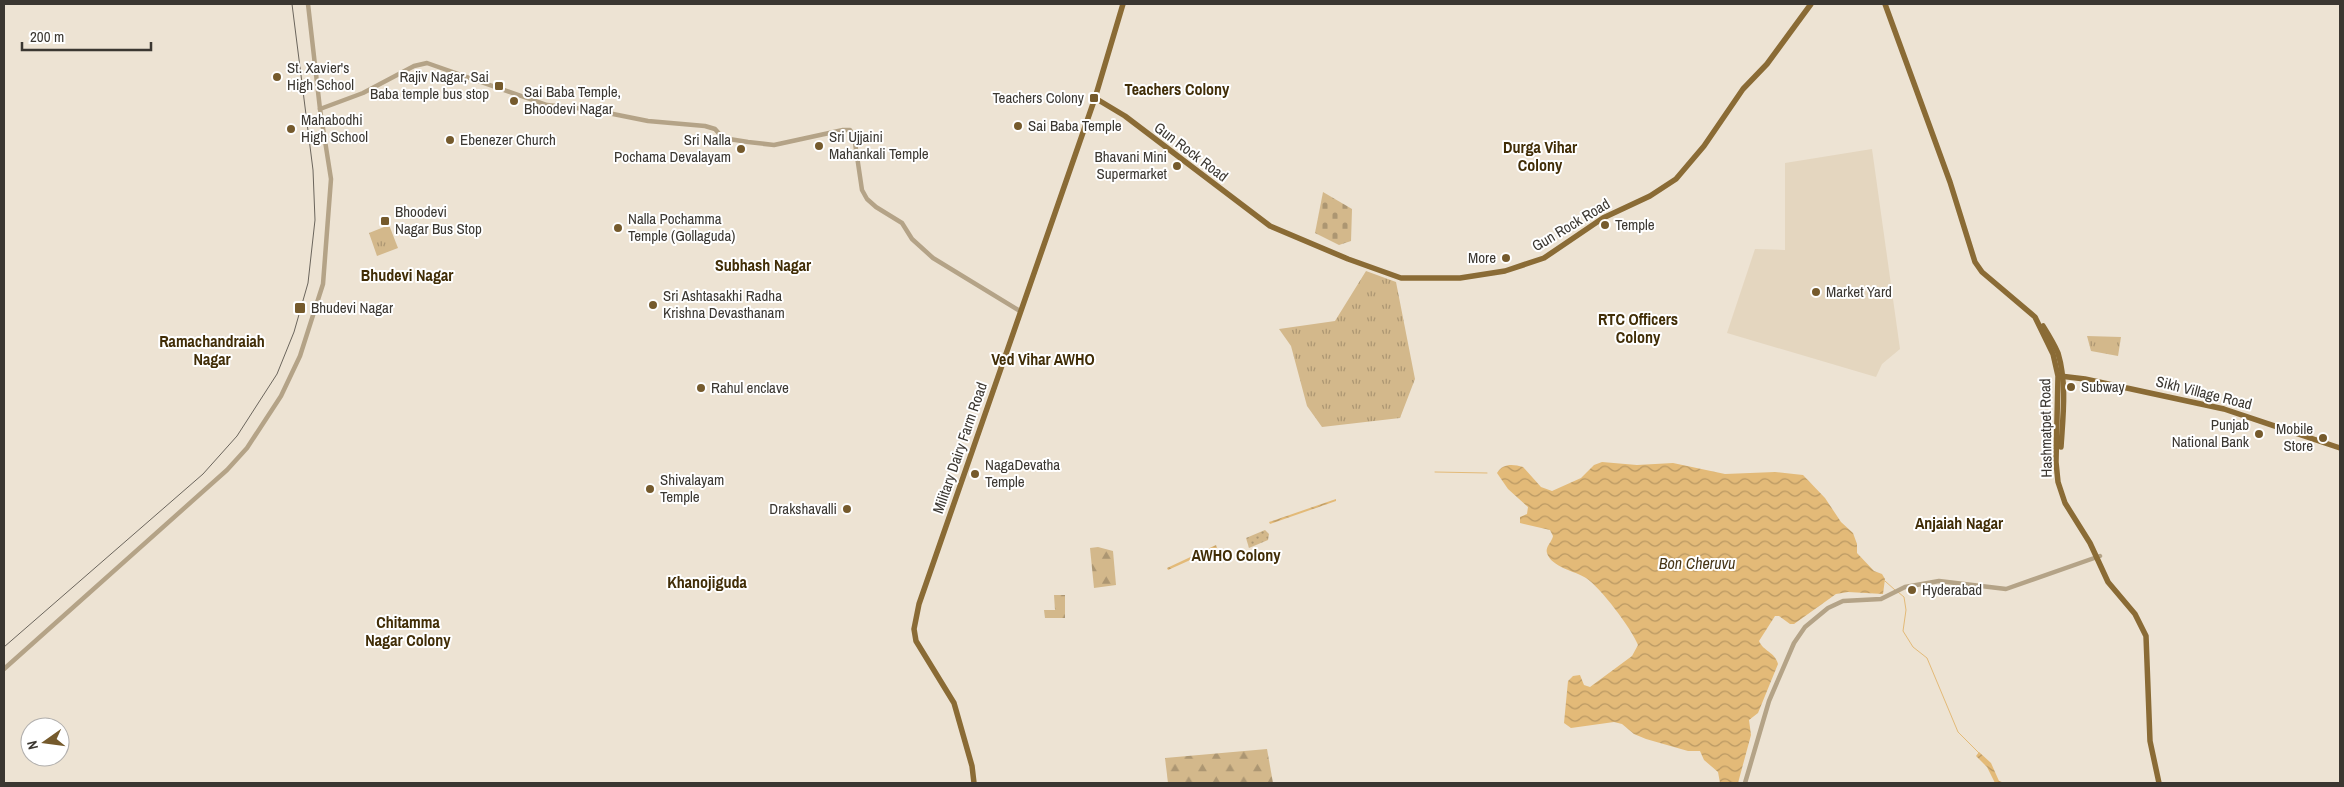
<svg xmlns="http://www.w3.org/2000/svg" width="2344" height="787" viewBox="0 0 2344 787" font-family="'Archivo Narrow',sans-serif">
	<style>
		.built { fill: #e4d6bf }
		.grass { fill: url(#grass-dots) }
		.forest { fill: url(#forest-firs) }
		.cemetery { fill: url(#cemetery-stones) }
		.park { fill: url(#park-tufts) }
		.water { fill: url(#water-waves) }
		.lines { fill: none; stroke-linecap: round; stroke-linejoin: round }
		.stream { stroke: #e3ba78; stroke-width: 1 }
		.minor { stroke: #b4a387; stroke-width: 4.5 }
		.major { stroke: #8a6b35; stroke-width: 5.5 }
		.rail { stroke: #6b655c; stroke-width: 1 }
		.poi-dot { fill: #755a2c; stroke: #fff; stroke-width: 2 }
		.labels { text-anchor: middle; stroke-width: 4; stroke-linejoin: round; paint-order: stroke }
		.poi-label { font-size: 15px; fill: #3b3731; stroke: #fff; text-anchor: start }
		.street-label { font-size: 15px; fill: #3b3731; stroke: #fff }
		.neighbourhood-label { font-size: 16px; font-weight: bold; fill: #412d06; stroke: #fff }
		.water-label { font-size: 16px; font-style: italic; fill: #473618; stroke: #fff }
	</style>
	<defs>
		<pattern id="grass-dots" width="8" height="8" patternUnits="userSpaceOnUse" patternTransform="scale(1.25)"><rect width="8" height="8" fill="#d3b88b"/><path d="M2 2h.1M6 6h.1" fill="none" stroke="#ac9672" stroke-width="1.8" stroke-linecap="round"/></pattern>
		<pattern id="forest-firs" width="22" height="20" patternUnits="userSpaceOnUse" patternTransform="scale(1.25)"><rect width="22" height="20" fill="#d3b88b"/><path d="M5 1l3.5 6h-7zM16 11l3.5 6h-7z" fill="#ac9672"/></pattern>
		<pattern id="cemetery-stones" width="16" height="16" patternUnits="userSpaceOnUse" patternTransform="scale(1.25)"><rect width="16" height="16" fill="#d3b88b"/><path d="M2 7V4a2 2 0 0 1 4 0v3zM10 15v-3a2 2 0 0 1 4 0v3z" fill="#ac9672"/></pattern>
		<pattern id="park-tufts" width="24" height="20" patternUnits="userSpaceOnUse" patternTransform="scale(1.25)"><rect width="24" height="20" fill="#d3b88b"/><path d="M3 7l-1-3M5 7V3M7 7l1-3M15 17l-1-3M17 17v-4M19 17l1-3" fill="none" stroke="#ac9672"/></pattern>
		<pattern id="water-waves" width="16" height="10" patternUnits="userSpaceOnUse" patternTransform="scale(1.25)"><rect width="16" height="10" fill="#e3ba78"/><path d="M0 5q4-4 8 0t8 0" fill="none" stroke="#b99863"/></pattern>
	</defs>
	<rect width="100%" height="100%" fill="#ede3d3"/>
	<!-- built -->
	<polygon class="built" points="1872,149 1900,349 1882,364 1876,377 1727,333 1755,249 1785,250 1785,163"/>
	<!-- grass -->
	<polygon class="grass" points="1265,530 1269,534 1268,540 1249,548 1246,538"/>
	<!-- forest -->
	<g class="forest">
		<polygon points="1098,547 1113,551 1116,585 1094,588 1090,548"/>
		<polygon points="1054,595 1065,595 1065,618 1045,618 1044,610 1055,610"/>
		<polygon points="1267,749 1273,783 1168,783 1165,758"/>
	</g>
	<!-- cemetery -->
	<polygon class="cemetery" points="1323,192 1352,209 1351,241 1339,245 1315,233"/>
	<!-- park -->
	<g class="park">
		<polygon points="389,225 398,248 377,256 369,233"/>
		<polygon points="1366,271 1396,282 1415,379 1400,418 1322,427 1307,406 1291,346 1279,329 1335,321"/>
		<polygon points="2087,336 2121,337 2118,356 2091,351"/>
	</g>
	<!-- water -->
	<g class="water">
		<path d="M1602,462L1637,465L1673,463L1725,474L1775,472L1803,475L1825,498L1841,522L1853,533L1857,544V553L1874,571L1882,574L1885,579L1883,594L1848,592L1836,594L1794,624H1790L1779,616H1775L1759,641C1763,651 1775,652 1778,664L1758,713L1749,720L1751,735L1738,783H1720L1718,772L1704,760L1700,751H1688L1646,739L1634,734L1622,724L1614,722L1571,728L1564,723L1568,681L1573,676L1580,675L1584,685L1590,687L1632,656L1638,645C1632,629 1600,587 1586,578C1575,571 1551,567 1547,553C1545,547 1552,542 1553,536L1550,530L1520,523V517L1527,514L1528,507L1508,489L1497,473C1503,463 1513,464 1523,467L1541,487L1552,491L1581,478L1594,465Z"/>
		<polygon points="1336,499 1336,501 1270,524 1269,522"/>
		<polygon points="1216,545 1217,548 1168,570 1167,568"/>
		<polygon points="1979,752 1991,763 1999,781 2005,783 1995,783 1987,767 1976,756"/>
	</g>
	<g class="lines">
		<!-- stream -->
		<g class="stream">
			<polyline points="1435,472 1487,473"/>
			<polyline points="1885,581 1895,590"/>
			<polyline points="1898,592 1904,597 1906,610 1903,631 1913,647 1927,658 1958,732 1979,753"/>
		</g>
		<!-- minor -->
		<g class="minor">
			<polyline points="320,109 363,93 414,66 427,63 547,105 593,110 648,121 705,126 715,129 723,138 748,142 774,145 843,130 850,130 854,136 862,190 867,199 876,207 902,223 912,239 933,258 1020,311"/>
			<polyline points="4,669 227,470 247,448 281,396 300,356 323,284 331,179 320,109 308,4"/>
			<polyline points="1745,783 1769,701 1794,643 1805,627 1828,608 1843,601 1881,599 1905,587 1939,581 2006,589 2100,556"/>
		</g>
		<!-- major -->
		<g class="major">
			<polyline points="1885,4 1950,182 1975,262 1982,272 2035,317 2053,354 2058,376 2056,462 2058,482 2065,503 2090,543 2108,582 2135,614 2146,636 2150,741 2159,783"/>
			<polyline points="1095,98 1125,116 1270,226 1348,259 1401,278 1460,278 1505,271 1544,258 1603,218 1650,196 1676,179 1704,146 1743,89 1767,64 1811,4"/>
			<path d="M2043,326C2048,334 2054,344 2058,353C2067,383 2063,416 2061,447"/>
			<polyline points="2060,376 2085,379 2224,409 2340,448"/>
			<polyline points="974,783 972,766 954,703 916,641 914,629 919,604 1095,98 1123,4"/>
		</g>
		<!-- rail -->
		<polyline class="rail" points="4,647 203,474 237,436 277,374 294,332 308,283 315,220 313,170 292,4"/>
	</g>
	<!-- markers -->
	<g class="poi-dot">
		<circle cx="277" cy="77" r="5"/>
		<rect x="494" y="81" width="10" height="10" rx="2.5"/>
		<rect x="1089" y="93" width="10" height="10" rx="2.5"/>
		<circle cx="514" cy="101" r="5"/>
		<circle cx="1018" cy="126" r="5"/>
		<circle cx="291" cy="129" r="5"/>
		<circle cx="450" cy="140" r="5"/>
		<circle cx="819" cy="146" r="5"/>
		<circle cx="741" cy="149" r="5"/>
		<circle cx="1177" cy="166" r="5"/>
		<rect x="380" y="216" width="10" height="10" rx="2.5"/>
		<circle cx="1605" cy="225" r="5"/>
		<circle cx="618" cy="228" r="5"/>
		<circle cx="1506" cy="258" r="5"/>
		<circle cx="1816" cy="292" r="5"/>
		<circle cx="653" cy="305" r="5"/>
		<rect x="294" y="302" width="12" height="12" rx="2.5"/>
		<circle cx="2071" cy="387" r="5"/>
		<circle cx="701" cy="388" r="5"/>
		<circle cx="2259" cy="434" r="5"/>
		<circle cx="2323" cy="438" r="5"/>
		<circle cx="975" cy="474" r="5"/>
		<circle cx="650" cy="489" r="5"/>
		<circle cx="847" cy="509" r="5"/>
		<circle cx="1912" cy="590" r="5"/>
	</g>
	<g class="labels">
		<!-- poi labels -->
		<g class="poi-label">
			<text x="287" y="73">St. Xavier's<tspan x="287" dy="17">High School</tspan></text>
			<text x="489" y="82" text-anchor="end">Rajiv Nagar, Sai<tspan x="489" dy="17">Baba temple bus stop</tspan></text>
			<text x="524" y="97">Sai Baba Temple,<tspan x="524" dy="17">Bhoodevi Nagar</tspan></text>
			<text x="1084" y="103" text-anchor="end">Teachers Colony</text>
			<text x="301" y="125">Mahabodhi<tspan x="301" dy="17">High School</tspan></text>
			<text x="1028" y="131">Sai Baba Temple</text>
			<text x="829" y="142">Sri Ujjaini<tspan x="829" dy="17">Mahankali Temple</tspan></text>
			<text x="460" y="145">Ebenezer Church</text>
			<text x="731" y="145" text-anchor="end">Sri Nalla<tspan x="731" dy="17">Pochama Devalayam</tspan></text>
			<text x="1167" y="162" text-anchor="end">Bhavani Mini<tspan x="1167" dy="17">Supermarket</tspan></text>
			<text x="395" y="217">Bhoodevi<tspan x="395" dy="17">Nagar Bus Stop</tspan></text>
			<text x="628" y="224">Nalla Pochamma<tspan x="628" dy="17">Temple (Gollaguda)</tspan></text>
			<text x="1615" y="230">Temple</text>
			<text x="1496" y="263" text-anchor="end">More</text>
			<text x="1826" y="297">Market Yard</text>
			<text x="663" y="301">Sri Ashtasakhi Radha<tspan x="663" dy="17">Krishna Devasthanam</tspan></text>
			<text x="311" y="313">Bhudevi Nagar</text>
			<text x="2081" y="392">Subway</text>
			<text x="711" y="393">Rahul enclave</text>
			<text x="2249" y="430" text-anchor="end">Punjab<tspan x="2249" dy="17">National Bank</tspan></text>
			<text x="2313" y="434" text-anchor="end">Mobile<tspan x="2313" dy="17">Store</tspan></text>
			<text x="985" y="470">NagaDevatha<tspan x="985" dy="17">Temple</tspan></text>
			<text x="660" y="485">Shivalayam<tspan x="660" dy="17">Temple</tspan></text>
			<text x="837" y="514" text-anchor="end">Drakshavalli</text>
			<text x="1922" y="595">Hyderabad</text>
		</g>
		<!-- street labels -->
		<g class="street-label">
			<text transform="translate(1191 152) rotate(37)" y="5">Gun Rock Road</text>
			<text transform="translate(1571 225) rotate(-31)" y="5">Gun Rock Road</text>
			<text transform="translate(2204 393) rotate(14)" y="5">Sikh Village Road</text>
			<text transform="translate(2046 428) rotate(-91)" y="5">Hashmatpet Road</text>
			<text transform="translate(960 448) rotate(-71)" y="5">Military Dairy Farm Road</text>
		</g>
		<!-- neighbourhood labels -->
		<g class="neighbourhood-label">
			<text x="1177" y="95">Teachers Colony</text>
			<text x="1540" y="153">Durga Vihar<tspan x="1540" dy="18">Colony</tspan></text>
			<text x="763" y="271">Subhash Nagar</text>
			<text x="407" y="281">Bhudevi Nagar</text>
			<text x="1638" y="325">RTC Officers<tspan x="1638" dy="18">Colony</tspan></text>
			<text x="212" y="347">Ramachandraiah<tspan x="212" dy="18">Nagar</tspan></text>
			<text x="1043" y="365">Ved Vihar AWHO</text>
			<text x="1959" y="529">Anjaiah Nagar</text>
			<text x="1236" y="561">AWHO Colony</text>
			<text x="707" y="588">Khanojiguda</text>
			<text x="408" y="628">Chitamma<tspan x="408" dy="18">Nagar Colony</tspan></text>
		</g>
		<!-- water labels -->
		<g class="water-label">
			<text x="1697" y="569">Bon Cheruvu</text>
		</g>
	</g>
	<!-- border -->
	<rect width="2344" height="787" fill="none" stroke="#3b3731" stroke-width="10"/>
	<!-- north arrow -->
	<g transform="translate(45 742) rotate(256)"><circle r="24" fill="#ffffff" stroke="#b1afad"/>
	<path d="M0-4L9 19L0 12L-9 19Z" fill="#755a2c"/>
	<text y="-8" font-size="14" font-weight="bold" text-anchor="middle" fill="#3b3731">N</text>
	</g>
	<!-- scale -->
	<path d="M22 42v8h129v-8" fill="none" stroke="#3b3731" stroke-width="2.5"/>
	<text x="30" y="42" font-size="15" fill="#3b3731" stroke="#ffffff" stroke-width="4" paint-order="stroke">200 m</text>
</svg>
